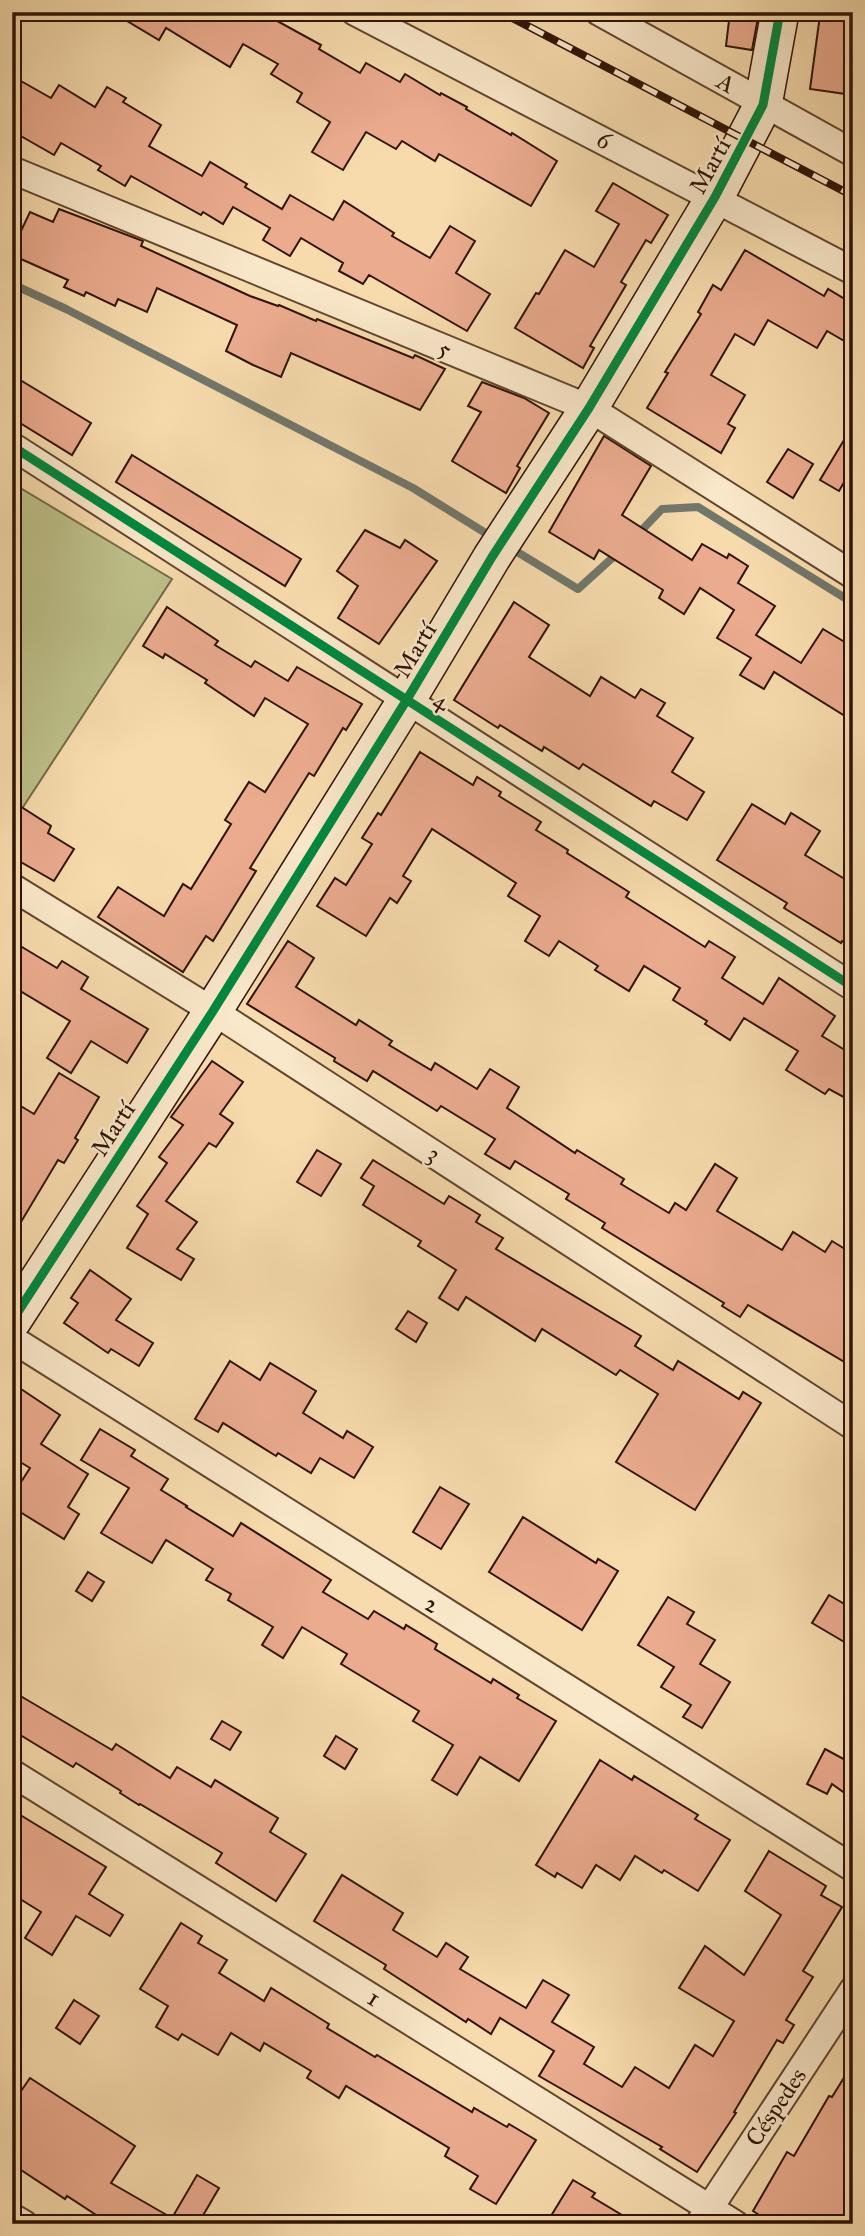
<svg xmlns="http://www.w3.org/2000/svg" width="865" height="2236" viewBox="0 0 865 2236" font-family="'IM FELL Great Primer',serif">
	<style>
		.green { fill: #bdc08a; stroke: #766a47; stroke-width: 2 }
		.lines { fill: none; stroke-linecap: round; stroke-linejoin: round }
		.stream { stroke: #72776c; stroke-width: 8 }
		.building { fill: #ebab8f; stroke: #2f1304; stroke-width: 2 }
		.street-casing { stroke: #61452e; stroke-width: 30 }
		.secondary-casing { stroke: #2f1304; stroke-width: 40 }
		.street { stroke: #fae8ca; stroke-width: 26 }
		.secondary { stroke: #fae8ca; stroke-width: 37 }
		.rail-casing { stroke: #2f1304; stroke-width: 8 }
		.rail { stroke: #fae8ca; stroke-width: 5; stroke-dasharray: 16; stroke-linecap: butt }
		.cycleway-casing { stroke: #fae8ca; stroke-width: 13 }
		.cycleway { stroke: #00873e; stroke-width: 9 }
		.labels { text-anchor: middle; stroke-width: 5; stroke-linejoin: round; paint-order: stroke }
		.street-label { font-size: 24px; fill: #2f1304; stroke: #fae8ca }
	</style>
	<rect width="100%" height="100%" fill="#f7dbad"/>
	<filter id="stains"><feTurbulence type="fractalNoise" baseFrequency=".00286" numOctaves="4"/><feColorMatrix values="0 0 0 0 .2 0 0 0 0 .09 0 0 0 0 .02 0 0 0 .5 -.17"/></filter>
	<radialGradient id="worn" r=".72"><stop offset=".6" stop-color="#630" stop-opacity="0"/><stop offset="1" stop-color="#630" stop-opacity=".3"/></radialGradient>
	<!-- green -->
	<polygon class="green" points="12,483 172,579 12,824"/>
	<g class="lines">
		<!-- stream -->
		<g class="stream">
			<polyline points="12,284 66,309 413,488 492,537"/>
			<polyline points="637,535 662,509 698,507 853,603"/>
			<polyline points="509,547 578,589 620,551"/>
		</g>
	</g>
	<!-- building -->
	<g class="building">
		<polygon points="112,12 261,12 321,45 319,49 360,73 366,63 400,82 405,74 440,95 441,93 467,107 466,109 511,135 512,133 557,161 531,206 439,154 435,161 402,141 396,149 366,132 343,170 312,152 330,122 297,102 302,93 271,74 278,64 243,44 230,67 166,28 159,40"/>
		<polygon points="730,12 759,12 752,50 726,46"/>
		<polygon points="820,15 853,20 853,45 846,94 810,89"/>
		<polygon points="12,76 51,98 59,85 95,107 107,87 126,98 123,102 161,125 149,146 202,176 210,162 247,184 245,187 282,209 290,195 333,220 344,201 394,233 392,236 430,258 450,226 475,241 456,273 490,294 467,331 369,275 363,284 339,271 343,263 301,238 290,256 263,240 270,228 233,207 223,224 203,212 201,215 131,176 125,186 98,170 101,166 61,143 54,155 12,131"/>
		<polygon points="613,183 668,215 651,243 646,240 621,282 626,285 590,346 594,348 583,368 515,328 536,293 539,294 565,250 594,267 619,224 596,211"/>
		<polygon points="59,209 143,241 141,246 250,296 278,306 279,305 316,321 317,319 413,358 415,355 445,369 420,410 291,353 281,377 253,365 226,351 237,325 157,288 147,312 118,299 115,306 86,292 84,296 64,287 68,280 12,255 12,227 21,231 30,212 53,222"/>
		<polygon points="745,250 824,296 828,289 853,304 853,346 827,331 817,348 768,320 754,345 735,334 711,375 745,395 728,424 735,428 721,453 647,408 668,373 665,372 701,314 698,312 713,285 721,290"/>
		<polygon points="12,375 91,423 72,455 12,418"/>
		<polygon points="482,382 524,398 549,413 517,466 520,468 506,493 452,461 481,412 468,406"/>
		<polygon points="853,425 853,467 839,491 820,480"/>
		<polygon points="604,436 651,466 622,515 692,560 702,544 727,558 729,554 748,566 738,583 775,606 756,635 801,663 823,629 853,647 853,721 774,672 764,689 740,675 751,658 717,638 734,610 700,588 684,614 659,598 663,590 599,550 594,559 549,532"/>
		<polygon points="788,449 813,464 793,498 767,482"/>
		<polygon points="132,455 301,559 285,586 116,482"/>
		<polygon points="365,530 400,548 405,540 437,561 379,644 338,618 358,586 337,571"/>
		<polygon points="514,602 549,625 529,657 590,696 601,677 635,698 641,689 665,703 657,716 693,738 672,772 704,792 687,820 654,801 651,806 583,764 579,769 544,747 542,751 500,725 498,728 454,700"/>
		<polygon points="167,607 218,641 215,645 251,667 255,661 288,681 297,667 362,704 346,730 343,728 314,776 309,773 250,868 256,871 213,941 206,936 183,972 98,917 118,887 164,916 183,884 191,889 231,824 225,820 249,782 265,792 308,724 265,698 254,716 205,683 207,680 165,654 163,658 143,646"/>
		<polygon points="420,752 473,785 477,777 501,792 499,796 541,822 536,830 568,850 567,853 629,892 626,897 705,947 709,941 735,957 722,978 763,1004 779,978 835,1016 822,1036 853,1055 853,1102 829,1089 825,1094 786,1070 798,1051 744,1018 730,1040 705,1024 707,1021 673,1000 680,988 644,966 629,991 595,970 598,966 559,941 549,956 525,941 540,916 508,896 516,883 432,829 403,876 411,881 397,903 390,898 366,936 317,906 335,878 346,885 372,844 362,838 378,813 381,815"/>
		<polygon points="12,801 51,826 48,833 74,849 54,881 12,857"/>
		<polygon points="752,804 785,824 791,813 820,831 805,855 853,884 853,947 842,941 841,943 784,908 787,903 717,860"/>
		<polygon points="12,941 57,968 62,961 88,977 81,989 148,1029 127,1063 91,1041 71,1073 47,1058 70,1021 12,986"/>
		<polygon points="288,941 314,958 296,987 356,1025 359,1020 392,1041 389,1045 431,1070 435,1063 477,1089 490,1069 519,1087 507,1108 575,1153 577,1150 624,1179 621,1184 669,1213 675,1203 686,1210 715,1164 737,1178 717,1211 782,1250 793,1232 825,1252 832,1241 853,1254 853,1367 748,1305 740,1317 722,1306 724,1303 602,1228 605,1223 566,1199 569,1194 515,1161 510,1169 485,1154 495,1139 441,1106 437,1111 373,1071 367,1081 334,1061 335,1058 247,1004"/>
		<polygon points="212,1061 243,1082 220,1114 233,1123 216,1147 209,1143 166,1201 197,1222 177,1249 194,1259 181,1280 127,1248 148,1214 137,1206 167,1163 159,1157 183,1125 171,1117"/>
		<polygon points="59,1073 99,1097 75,1138 78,1140 64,1163 58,1160 12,1237 12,1116 19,1105 34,1114"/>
		<polygon points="317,1150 341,1164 321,1196 297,1182"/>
		<polygon points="373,1160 444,1204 449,1196 480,1215 476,1222 503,1238 496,1249 641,1336 635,1346 673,1370 678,1361 739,1399 743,1392 761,1403 695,1510 616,1462 658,1394 620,1370 616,1375 542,1329 535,1341 466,1297 458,1310 439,1298 456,1270 418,1246 421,1241 363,1205 374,1186 361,1178"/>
		<polygon points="90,1270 131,1299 116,1320 153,1343 139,1366 111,1349 108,1353 64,1323 78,1303 71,1298"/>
		<polygon points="408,1311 427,1323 416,1342 396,1329"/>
		<polygon points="230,1361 260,1380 270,1363 316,1391 303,1413 343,1438 347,1431 373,1447 354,1478 320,1458 311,1473 278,1453 276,1456 223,1423 218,1432 195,1419"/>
		<polygon points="12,1383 60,1415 41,1444 88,1474 68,1507 79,1514 64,1539 12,1507 12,1496 30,1468 12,1457"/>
		<polygon points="100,1429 135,1450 131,1456 168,1479 161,1490 187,1506 186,1507 233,1536 241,1523 331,1580 323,1592 368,1619 374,1611 404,1629 406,1625 437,1644 435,1649 491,1683 493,1679 519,1695 517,1698 556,1721 519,1781 480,1757 457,1795 432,1780 453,1745 413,1721 419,1711 341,1664 347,1654 302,1627 283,1658 262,1645 273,1627 228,1600 231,1594 206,1580 213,1569 166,1540 152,1563 101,1533 129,1488 81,1460"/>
		<polygon points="440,1487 469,1504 441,1549 413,1532"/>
		<polygon points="523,1517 596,1563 598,1559 618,1571 582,1630 489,1572"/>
		<polygon points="88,1572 104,1582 92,1601 76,1591"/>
		<polygon points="829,1595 853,1609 853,1631 846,1643 812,1623"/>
		<polygon points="668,1597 694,1612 687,1624 715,1640 700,1664 730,1682 702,1728 683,1717 691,1705 661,1687 674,1667 638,1645"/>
		<polygon points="12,1691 112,1750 116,1744 170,1778 177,1767 211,1787 215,1780 278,1818 270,1832 306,1854 276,1901 216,1863 222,1853 140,1804 139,1805 120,1793 121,1791 76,1763 73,1767 12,1730"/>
		<polygon points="222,1721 241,1732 230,1750 211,1739"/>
		<polygon points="336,1736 357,1749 345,1769 324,1756"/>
		<polygon points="825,1749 853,1764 853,1799 832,1784 827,1794 807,1784"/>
		<polygon points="600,1760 632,1780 634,1776 698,1815 695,1819 730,1840 698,1891 664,1870 662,1873 635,1856 620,1880 596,1865 582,1888 557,1873 555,1877 536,1865"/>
		<polygon points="12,1810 106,1867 89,1894 123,1915 110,1936 76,1916 52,1955 25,1938 41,1912 12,1894"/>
		<polygon points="769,1851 826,1886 821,1895 842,1907 803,1971 813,1977 786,2020 794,2025 783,2043 777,2040 734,2112 736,2113 697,2172 660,2149 662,2147 539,2076 554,2051 500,2018 491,2034 468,2019 466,2022 384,1969 386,1965 314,1921 342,1875 403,1913 393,1930 437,1957 446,1943 468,1957 460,1969 526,2008 543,1980 569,1995 552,2022 594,2047 584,2064 622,2087 635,2067 669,2088 695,2045 713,2056 734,2021 679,1988 705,1946 744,1975 781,1915 745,1891"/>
		<polygon points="181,1923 202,1936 198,1943 227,1960 219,1973 264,2001 271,1988 329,2024 327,2028 375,2057 377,2055 472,2112 474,2108 507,2127 509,2124 536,2140 496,2204 470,2189 478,2176 445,2156 449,2148 346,2086 339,2098 307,2078 311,2071 264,2043 260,2051 231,2033 218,2055 182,2034 178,2040 156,2027 168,2006 140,1989"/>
		<polygon points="74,2000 99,2016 80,2044 56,2028"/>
		<polygon points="853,2063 853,2224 773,2224 753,2211 787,2152 794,2156 829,2096 832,2097"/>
		<polygon points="30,2078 135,2146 111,2183 172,2218 197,2175 219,2188 198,2224 110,2224 67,2196 65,2199 12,2164 12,2104"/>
		<polygon points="573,2180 595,2193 592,2197 637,2224 546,2224"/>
	</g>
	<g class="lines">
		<!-- street casing -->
		<g class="street-casing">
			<g id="street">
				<polyline points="355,12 853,271"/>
				<polyline points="599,12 853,153"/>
				<polyline points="12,170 589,408 853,575"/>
				<polyline points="12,446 853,987"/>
				<polyline points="12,887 213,1011 853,1426"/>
				<polyline points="12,1339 853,1868"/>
				<polyline points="12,1773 735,2224"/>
				<polyline points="12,2217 24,2224"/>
				<polyline points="699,2224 853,1990"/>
			</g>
		</g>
		<!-- secondary casing -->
		<g class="secondary-casing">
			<polyline id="secondary" points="12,1321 213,1011 406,701 492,557 589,408 715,197 763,105 780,12"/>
		</g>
		<!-- street -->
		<use href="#street" class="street"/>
		<!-- secondary -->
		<use href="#secondary" class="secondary"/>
		<!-- rail casing -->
		<g class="rail-casing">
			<polyline id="rail" points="501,12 853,196"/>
		</g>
		<!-- rail -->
		<use href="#rail" class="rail"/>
		<!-- cycleway casing -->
		<g class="cycleway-casing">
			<g id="cycleway">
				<polyline points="12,446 853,987"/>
				<polyline points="12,1321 213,1011 406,701 492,557 589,408 715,197 763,105 780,12"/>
			</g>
		</g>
		<!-- cycleway -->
		<use href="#cycleway" class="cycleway"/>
	</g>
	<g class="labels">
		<!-- street labels -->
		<g class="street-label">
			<text transform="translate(726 83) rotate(29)" y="8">A</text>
			<text transform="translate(604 140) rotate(27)" y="8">6</text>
			<text transform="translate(710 166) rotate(-61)" y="8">Martí</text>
			<text transform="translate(445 349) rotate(22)" y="8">5</text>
			<text transform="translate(415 650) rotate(-59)" y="8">Martí</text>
			<text transform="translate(442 701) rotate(33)" y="8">4</text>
			<text transform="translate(113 1129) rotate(-57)" y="8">Martí</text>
			<text transform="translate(434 1154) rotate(33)" y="8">3</text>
			<text transform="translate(432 1604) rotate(32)" y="8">2</text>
			<text transform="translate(374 1998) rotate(32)" y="8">1</text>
			<text transform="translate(776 2107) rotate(-56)" y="8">Céspedes</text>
		</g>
	</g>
	<!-- margin -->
	<rect width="865" height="2236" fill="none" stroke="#f7dbad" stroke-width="42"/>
	<rect x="14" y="14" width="837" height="2208" fill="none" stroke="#2f1304" stroke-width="3.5"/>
	<rect x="21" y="21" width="823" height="2194" fill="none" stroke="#2f1304" stroke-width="2"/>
	<rect width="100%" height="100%" filter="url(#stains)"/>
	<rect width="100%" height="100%" fill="url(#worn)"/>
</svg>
